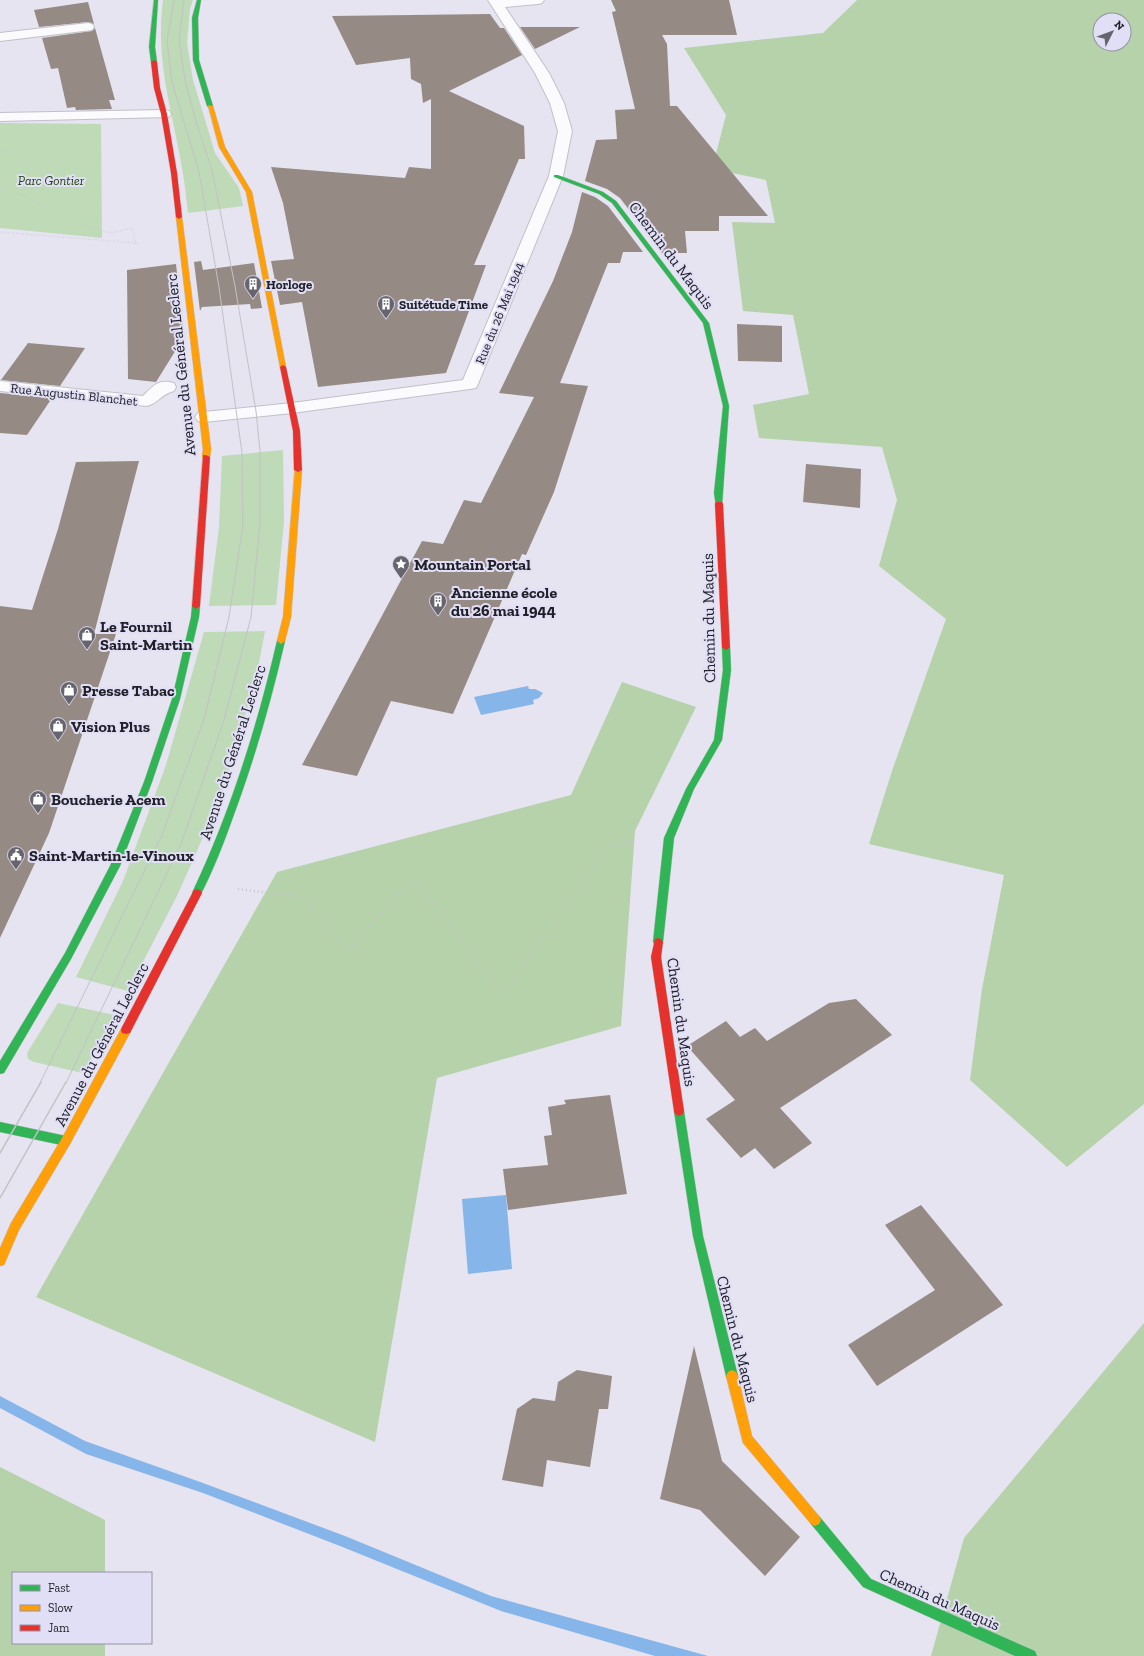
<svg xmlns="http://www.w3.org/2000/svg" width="1144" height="1656" viewBox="0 0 1144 1656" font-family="'Zilla Slab',serif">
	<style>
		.green { fill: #bfdab7 }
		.forest { fill: #b5d2aa; fill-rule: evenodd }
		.water { fill: #86b5ea }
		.building { fill: #968a85 }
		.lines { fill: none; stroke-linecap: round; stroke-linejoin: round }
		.lane-casing { stroke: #c1c0c9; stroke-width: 2 }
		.street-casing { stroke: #c1c0c9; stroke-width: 2 }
		.fast-casing { stroke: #c1c0c9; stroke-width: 1 }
		.slow-casing { stroke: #c1c0c9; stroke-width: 1 }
		.jam-casing { stroke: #c1c0c9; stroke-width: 1 }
		.path-far1 { stroke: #c6c5c9; stroke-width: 1.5; stroke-dasharray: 0.5 2; stroke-linecap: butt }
		.path { stroke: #c6c5c9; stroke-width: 2.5; stroke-dasharray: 1 3; stroke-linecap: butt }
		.lane { fill: #fbfbfd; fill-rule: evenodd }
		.street { fill: #fbfbfd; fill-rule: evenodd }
		.fast { fill: #30b455; fill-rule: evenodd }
		.slow { fill: #ff9f0a; fill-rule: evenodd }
		.jam { fill: #e5322d; fill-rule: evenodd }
		.tram-far1 { stroke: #c2c2c6; stroke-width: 1 }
		.tram { stroke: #c2c2c6; stroke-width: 1.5 }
		.labels { text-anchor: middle; stroke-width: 4; stroke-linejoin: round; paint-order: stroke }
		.far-park-label { font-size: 13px; font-style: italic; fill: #1e4106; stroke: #e1dff5 }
		.far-poi-label { font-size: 13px; font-weight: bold; fill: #212028; stroke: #e1dff5; text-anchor: start }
		.far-street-label { font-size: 13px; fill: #212028; stroke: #e1dff5 }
		.street-label { font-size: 16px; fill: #212028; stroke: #e1dff5 }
		.poi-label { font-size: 16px; font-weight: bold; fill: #212028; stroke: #e1dff5; text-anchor: start }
	</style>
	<rect width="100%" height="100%" fill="#e5e4f0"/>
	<!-- green -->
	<g class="green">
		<path d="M163,0H193L190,9L187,43L193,80L215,153L239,188L243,206L188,213C186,198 185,183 182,168C172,108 155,62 163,0Z"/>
		<polygon points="0,123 101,124 102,238 0,228"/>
		<polygon points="283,450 284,521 276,605 209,606 219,527 222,456"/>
		<polygon points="265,631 256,679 221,796 178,894 128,991 76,977 123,881 166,765 204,632"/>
		<polygon points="58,1003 115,1015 83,1073 34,1062 28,1059 27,1053"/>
	</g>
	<!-- forest -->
	<g class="forest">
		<path d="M857,0H1144V1104L1067,1167L970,1080L982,989L1004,875L869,844L892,771L946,619L879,566L897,500L882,447L759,438L753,405L809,394L793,315L743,311L732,222L775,223L766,180L712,169L726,115L684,48L823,33ZM1100,20H1124V44H1100Z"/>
		<polygon points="622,682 696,707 635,831 621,1026 437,1078 375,1442 36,1297 277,872 571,795"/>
		<polygon points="1144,1323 1144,1656 931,1656 964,1538"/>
		<polygon points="0,1467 105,1520 105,1573 13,1573 13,1643 105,1643 105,1656 0,1656"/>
	</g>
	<!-- water -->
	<g class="water">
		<polygon points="528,686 529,689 535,689 543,693 539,698 533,700 534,704 481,715 474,697"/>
		<polygon points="506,1195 512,1269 468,1274 462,1199"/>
		<polygon points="0,1396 85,1441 203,1483 345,1536 491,1596 708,1656 655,1656 501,1611 340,1546 203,1493 86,1454 0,1408"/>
	</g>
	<!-- building -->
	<g class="building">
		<polygon points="611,0 729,0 737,35 662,35 667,44 670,106 677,106 768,216 719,216 719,231 685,231 687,253 662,253 620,198 607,189 585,181 596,140 617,139 615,110 635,109 612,12 616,11"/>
		<polygon points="88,2 94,24 88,22 39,27 34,10"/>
		<polygon points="490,14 500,28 504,28 522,55 449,91 524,126 525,159 519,159 474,265 486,265 446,373 318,387 302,302 280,305 271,261 294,259 283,203 271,167 405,178 409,167 431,169 431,99 423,103 421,84 411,79 410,58 356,65 332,16"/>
		<polygon points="520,27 580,27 535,49"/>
		<polygon points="95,28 115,100 109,100 112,109 76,110 75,107 67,108 58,68 51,69 42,38 92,31"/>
		<polygon points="582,192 595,197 608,206 643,252 623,252 620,263 608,263 560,383 588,386 554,492 526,555 522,554 453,714 391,701 357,776 302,765 422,541 443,544 464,500 481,503 534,397 499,393 553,281 572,232"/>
		<polygon points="201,261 203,270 254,263 262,308 251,309 250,304 202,307 200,311 194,262"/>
		<polygon points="176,264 184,337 156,382 128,379 127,270"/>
		<polygon points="737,324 782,326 782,362 738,361"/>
		<polygon points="28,343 85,348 60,386 1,380"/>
		<polygon points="0,393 52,398 27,435 0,433"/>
		<polygon points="139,461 94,634 116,634 49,833 0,938 0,606 32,610 58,529 76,462"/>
		<polygon points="806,464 861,469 860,508 803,502"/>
		<polygon points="856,999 892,1035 780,1108 812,1143 774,1169 755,1148 741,1158 706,1119 735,1100 687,1046 726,1021 740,1037 755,1028 767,1041 829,1003"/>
		<polygon points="610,1095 627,1194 508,1210 503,1169 548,1165 544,1136 552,1135 548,1107 566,1104 564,1100"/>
		<polygon points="921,1205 1003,1305 877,1386 848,1345 935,1290 885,1225"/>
		<polygon points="694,1346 722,1461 800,1537 765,1576 700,1510 660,1499"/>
		<polygon points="577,1370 612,1376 608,1409 599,1409 590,1467 547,1460 543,1487 502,1480 517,1409 533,1398 555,1401 558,1382"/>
	</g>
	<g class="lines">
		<!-- lane casing -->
		<g class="lane-casing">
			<g id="lane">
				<polygon points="88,23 92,24 94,27 92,30 0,41 0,33"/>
				<polygon points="164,110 169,111 171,114 169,117 0,121 0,113"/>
			</g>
		</g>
		<!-- street casing -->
		<g class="street-casing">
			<g id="street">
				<polygon points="488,0 544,0 542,3 538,4 505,7 549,73 564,103 572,131 563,176 478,384 476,388 470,389 292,413 204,422 198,421 195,417 198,413 204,412 292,403 463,380 549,176 558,131 550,103 535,73"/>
				<path d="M0,381L143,396C154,385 158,379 174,383L176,387L174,391C161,394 159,403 147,406L0,391Z"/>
			</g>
		</g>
		<!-- fast casing -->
		<g class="fast-casing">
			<g id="fast">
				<polygon points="154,0 158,0 155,47 157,62 154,64 151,62 149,47"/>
				<polygon points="197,0 201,0 198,18 199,60 213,106 210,108 207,106 193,60 192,18"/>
				<polygon points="554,175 558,175 603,192 616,201 709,323 729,406 722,506 716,506 714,493 723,406 703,323 612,203 599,194 554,177"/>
				<polygon points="196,603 200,606 199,617 180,699 152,782 120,866 71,959 4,1073 0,1074 0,1061 65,953 110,866 144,782 172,699 191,617 192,606"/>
				<path d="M281,638L285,641C271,702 254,761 232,820C223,845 213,871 200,896H194L192,893C230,813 257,727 277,641Z"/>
				<polygon points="726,644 730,647 731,670 722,740 694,789 674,838 663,942 661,945 655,945 653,942 664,838 686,789 714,740 723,670 722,647"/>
				<polygon points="679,1106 683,1108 684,1111 703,1236 738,1376 736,1380 732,1382 728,1380 726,1376 693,1236 674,1111 675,1108"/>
				<polygon points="0,1122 66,1136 70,1138 71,1141 70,1144 66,1146 0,1132"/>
				<polygon points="815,1514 819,1516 871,1579 1035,1651 1037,1656 1015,1656 863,1587 811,1524 809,1520 811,1516"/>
			</g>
		</g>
		<!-- slow casing -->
		<g class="slow-casing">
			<g id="slow">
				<polygon points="208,105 213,106 225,147 252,192 286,367 285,368 283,369 280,367 246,192 219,147"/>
				<polygon points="179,215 182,217 211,449 210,457 206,459 202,457 203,449 176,217"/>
				<polygon points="295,468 301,468 302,470 291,617 285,641 281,644 277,641 283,617"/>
				<polygon points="126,1026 130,1027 131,1030 130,1033 70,1144 19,1230 4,1265 0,1266 0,1248 11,1223 62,1138 122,1027"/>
				<polygon points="732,1370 736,1372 738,1376 752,1436 819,1516 821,1520 819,1524 815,1526 811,1524 743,1443 726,1376 728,1372"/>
			</g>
		</g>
		<!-- jam casing -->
		<g class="jam-casing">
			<g id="jam">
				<polygon points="154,60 157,62 160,88 167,114 177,173 182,217 179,219 176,217 171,173 161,114 154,88 151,62"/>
				<polygon points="283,365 286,367 300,431 302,470 298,472 294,470 293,431 280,367"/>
				<polygon points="203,455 206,455 210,457 200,606 196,609 192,606"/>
				<polygon points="716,502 722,502 723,504 730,647 726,650 722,647 715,504"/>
				<polygon points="197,889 200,890 202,893 130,1033 126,1034 122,1033 121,1030 122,1027 194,890"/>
				<polygon points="658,938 661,939 663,942 661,957 684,1111 683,1114 679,1116 675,1114 674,1111 651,957 655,939"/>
			</g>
		</g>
		<!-- path-far1 -->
		<g class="path-far1">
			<polyline points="0,151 27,147"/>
			<polyline points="0,187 49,207 86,226 111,233 132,228 136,243 0,232"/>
		</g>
		<!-- path -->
		<polyline class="path" points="238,889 305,897 345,951 415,879 503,995 608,845 633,842"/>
		<!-- lane -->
		<use href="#lane" class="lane"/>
		<!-- street -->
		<use href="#street" class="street"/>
		<!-- fast -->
		<use href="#fast" class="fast"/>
		<!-- slow -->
		<use href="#slow" class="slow"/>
		<!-- jam -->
		<use href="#jam" class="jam"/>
		<!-- tram-far1 -->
		<g class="tram-far1">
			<polyline points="40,1083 162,835 204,719 229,617 243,525 242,453 219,287 199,172 172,82 167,41 174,0"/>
			<polyline points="66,1083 181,844 224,720 251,617 260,523 260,451 256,411 235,286 212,170 197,125 185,80 179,40 184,0"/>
		</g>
		<!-- tram -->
		<g class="tram">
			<polyline points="0,1153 41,1082"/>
			<polyline points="0,1198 66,1082"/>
		</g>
	</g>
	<!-- icons -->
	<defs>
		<g id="building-pin" transform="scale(0.9)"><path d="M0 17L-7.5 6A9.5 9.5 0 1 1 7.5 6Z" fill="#66656e" stroke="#e1dff5"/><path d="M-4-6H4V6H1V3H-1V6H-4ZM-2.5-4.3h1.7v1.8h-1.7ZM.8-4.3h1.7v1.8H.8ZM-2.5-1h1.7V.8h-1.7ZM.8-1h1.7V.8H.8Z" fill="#fff"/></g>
		<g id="sight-pin" transform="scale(0.9)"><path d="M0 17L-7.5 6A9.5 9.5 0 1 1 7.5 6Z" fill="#66656e" stroke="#e1dff5"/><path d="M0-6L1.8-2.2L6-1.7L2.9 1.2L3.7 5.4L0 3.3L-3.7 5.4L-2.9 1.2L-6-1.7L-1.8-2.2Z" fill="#fff"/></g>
		<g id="shop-pin" transform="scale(0.9)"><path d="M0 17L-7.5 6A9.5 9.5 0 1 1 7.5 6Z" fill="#66656e" stroke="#e1dff5"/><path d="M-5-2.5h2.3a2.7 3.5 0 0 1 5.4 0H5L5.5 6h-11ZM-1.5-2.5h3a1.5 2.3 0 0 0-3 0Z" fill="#fff"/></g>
		<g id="civic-pin" transform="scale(0.9)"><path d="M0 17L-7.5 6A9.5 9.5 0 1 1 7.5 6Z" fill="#66656e" stroke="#e1dff5"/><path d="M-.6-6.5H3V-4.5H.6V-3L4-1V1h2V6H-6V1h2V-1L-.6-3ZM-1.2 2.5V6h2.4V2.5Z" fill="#fff"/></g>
	</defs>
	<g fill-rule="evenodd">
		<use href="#building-pin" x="253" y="284"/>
		<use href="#building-pin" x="386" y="304"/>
		<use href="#sight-pin" x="401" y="564"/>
		<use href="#building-pin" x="438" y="601"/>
		<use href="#shop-pin" x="87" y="635"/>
		<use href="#shop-pin" x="69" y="690"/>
		<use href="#shop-pin" x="58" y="726"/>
		<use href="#shop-pin" x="38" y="799"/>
		<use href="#civic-pin" x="16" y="855"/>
	</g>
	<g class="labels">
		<!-- far-park labels -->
		<g class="far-park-label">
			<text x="51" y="185">Parc Gontier</text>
		</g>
		<!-- far-poi labels -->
		<g class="far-poi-label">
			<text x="266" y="289">Horloge</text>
			<text x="399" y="309">Suitétude Time</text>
		</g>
		<!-- far-street labels -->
		<g class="far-street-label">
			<text transform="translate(499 313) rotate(-68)" y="5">Rue du 26 Mai 1944</text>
			<text transform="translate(74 394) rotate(6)" y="5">Rue Augustin Blanchet</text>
		</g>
		<!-- street labels -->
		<g class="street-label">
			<text transform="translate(672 255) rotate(53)" y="6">Chemin du Maquis</text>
			<text transform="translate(180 365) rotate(-96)" y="6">Avenue du Général Leclerc</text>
			<text transform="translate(708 618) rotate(-91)" y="6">Chemin du Maquis</text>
			<text transform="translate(232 752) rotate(-72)" y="6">Avenue du Général Leclerc</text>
			<text transform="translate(682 1022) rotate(82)" y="6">Chemin du Maquis</text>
			<text transform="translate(101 1044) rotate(-62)" y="6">Avenue du Général Leclerc</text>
			<text transform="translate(738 1339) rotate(76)" y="6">Chemin du Maquis</text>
			<text transform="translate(940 1599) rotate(24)" y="6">Chemin du Maquis</text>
		</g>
		<!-- poi labels -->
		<g class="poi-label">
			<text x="414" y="570">Mountain Portal</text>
			<text x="451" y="598">Ancienne école<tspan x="451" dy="18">du 26 mai 1944</tspan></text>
			<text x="100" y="632">Le Fournil<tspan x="100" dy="18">Saint-Martin</tspan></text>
			<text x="82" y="696">Presse Tabac</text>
			<text x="71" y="732">Vision Plus</text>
			<text x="51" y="805">Boucherie Acem</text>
			<text x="29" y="861">Saint-Martin-le-Vinoux</text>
		</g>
	</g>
	<!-- legend -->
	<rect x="12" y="1572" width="140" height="72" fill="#e1dff5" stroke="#9493a3"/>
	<rect x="20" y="1585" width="20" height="6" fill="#30b455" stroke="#9493a3"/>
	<text x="48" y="1592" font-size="12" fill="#212028">Fast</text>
	<rect x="20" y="1605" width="20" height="6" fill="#ff9f0a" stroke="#9493a3"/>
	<text x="48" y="1612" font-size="12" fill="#212028">Slow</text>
	<rect x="20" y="1625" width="20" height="6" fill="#e5322d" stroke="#9493a3"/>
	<text x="48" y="1632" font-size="12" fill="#212028">Jam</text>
	<!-- north arrow -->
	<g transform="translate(1112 32) rotate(48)"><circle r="19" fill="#e1dff5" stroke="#9493a3"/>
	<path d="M0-3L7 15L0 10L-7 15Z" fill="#66656e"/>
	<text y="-6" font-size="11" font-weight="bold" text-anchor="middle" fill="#212028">N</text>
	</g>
</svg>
